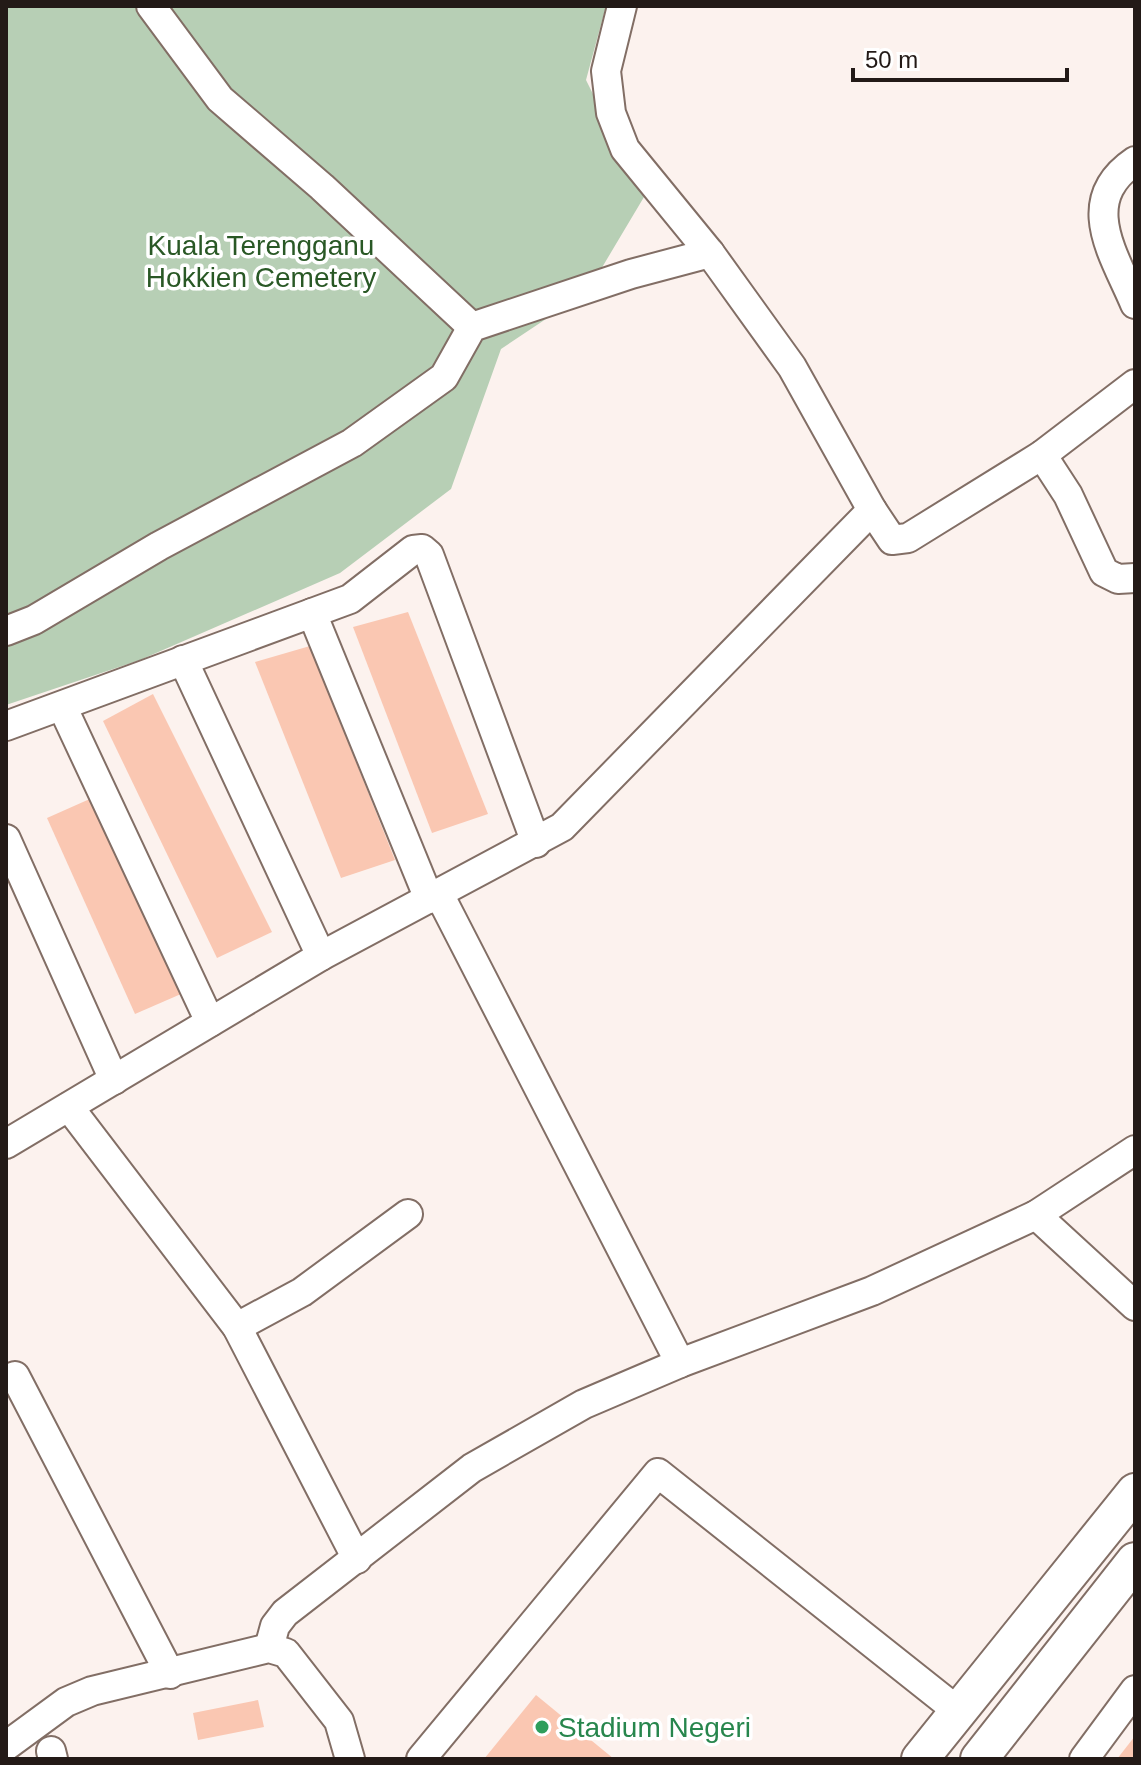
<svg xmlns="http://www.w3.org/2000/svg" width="1141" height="1765" viewBox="0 0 1141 1765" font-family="Helvetica,sans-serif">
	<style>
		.green { fill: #b7cfb5 }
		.building { fill: #fac7b2 }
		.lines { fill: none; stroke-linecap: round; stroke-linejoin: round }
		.minor-casing { stroke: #826e65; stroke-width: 32 }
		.major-casing { stroke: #826e65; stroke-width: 40 }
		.minor { stroke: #fff; stroke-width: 28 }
		.major { stroke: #fff; stroke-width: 36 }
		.leisure-dot { fill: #2e9e5b; stroke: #fff; stroke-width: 3 }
		.labels { text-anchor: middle; stroke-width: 7; stroke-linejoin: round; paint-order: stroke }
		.park-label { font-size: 28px; fill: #295825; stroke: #fff }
		.leisure-label { font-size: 28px; fill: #27864d; stroke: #fff; text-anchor: start }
	</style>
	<rect width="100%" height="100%" fill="#fcf2ee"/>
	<!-- green -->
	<polygon class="green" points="6,6 606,6 586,80 644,197 588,291 501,349 451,489 340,573 140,660 6,705"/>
	<!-- building -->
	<g class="building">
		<polygon points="408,612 488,814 432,833 353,627"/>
		<polygon points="310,646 395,860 341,878 255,662"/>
		<polygon points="153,694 272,932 217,958 103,721"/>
		<polygon points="92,798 181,994 135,1014 47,818"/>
		<polygon points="536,1695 614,1759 484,1759"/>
		<polygon points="258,1700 264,1727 198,1740 193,1713"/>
		<polygon points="1135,1736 1135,1759 1117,1759"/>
	</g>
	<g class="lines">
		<!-- minor casing -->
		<g class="minor-casing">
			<g id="minor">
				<polyline points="151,6 220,99 322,187 472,327"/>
				<polyline points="622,6 606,71 611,113 625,149 710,253 792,367 872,510 892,540 908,538 1042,455 1135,384"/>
				<path d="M1135,161C1076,201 1114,254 1135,304"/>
				<polyline points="1042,455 1068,495 1104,572 1118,579 1135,578"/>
				<polyline points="312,613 429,899"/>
				<polyline points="6,631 34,620 159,546 352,443 444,377 472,327 631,274 710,253"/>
				<polyline points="183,660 321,956"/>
				<polyline points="62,706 210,1022"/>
				<polyline points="6,726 350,599 413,550 422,549 429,555 536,843"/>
				<polyline points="6,839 114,1080"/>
				<polyline points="439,894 680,1363"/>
				<polyline points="69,1107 237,1327 357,1559"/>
				<polyline points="6,1144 321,956 562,827 872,510"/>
				<polyline points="1036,1215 1135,1306"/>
				<polyline points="237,1327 302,1292 408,1214"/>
				<polyline points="15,1376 170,1674"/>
				<polyline points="269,1648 275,1626 285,1613 472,1468 584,1404 680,1363 872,1291 1036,1215 1135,1150"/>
				<polyline points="6,1746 66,1702 92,1691 269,1648 286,1653 339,1721 350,1759"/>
				<polyline points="51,1751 53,1759"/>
				<polyline points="421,1759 658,1473 959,1712"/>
				<polyline points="1084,1759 1135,1690"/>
			</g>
		</g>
		<!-- major casing -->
		<g class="major-casing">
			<g id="major">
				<polyline points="920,1759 1135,1492"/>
				<polyline points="979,1759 1135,1561"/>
			</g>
		</g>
		<!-- minor -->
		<use href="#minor" class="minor"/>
		<!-- major -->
		<use href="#major" class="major"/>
	</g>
	<!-- markers -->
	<circle class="leisure-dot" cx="542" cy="1727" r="8"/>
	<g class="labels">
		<!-- park labels -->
		<g class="park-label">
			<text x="261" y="255">Kuala Terengganu<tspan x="261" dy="32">Hokkien Cemetery</tspan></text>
		</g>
		<!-- leisure labels -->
		<g class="leisure-label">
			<text x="558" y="1737">Stadium Negeri</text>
		</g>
	</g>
	<!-- border -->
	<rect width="1141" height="1765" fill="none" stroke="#231a17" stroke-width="16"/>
	<!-- scale -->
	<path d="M853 68v12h214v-12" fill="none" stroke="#231a17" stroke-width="4"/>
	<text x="865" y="68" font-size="24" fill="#231a17" stroke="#ffffff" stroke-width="6" paint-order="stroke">50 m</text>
</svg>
